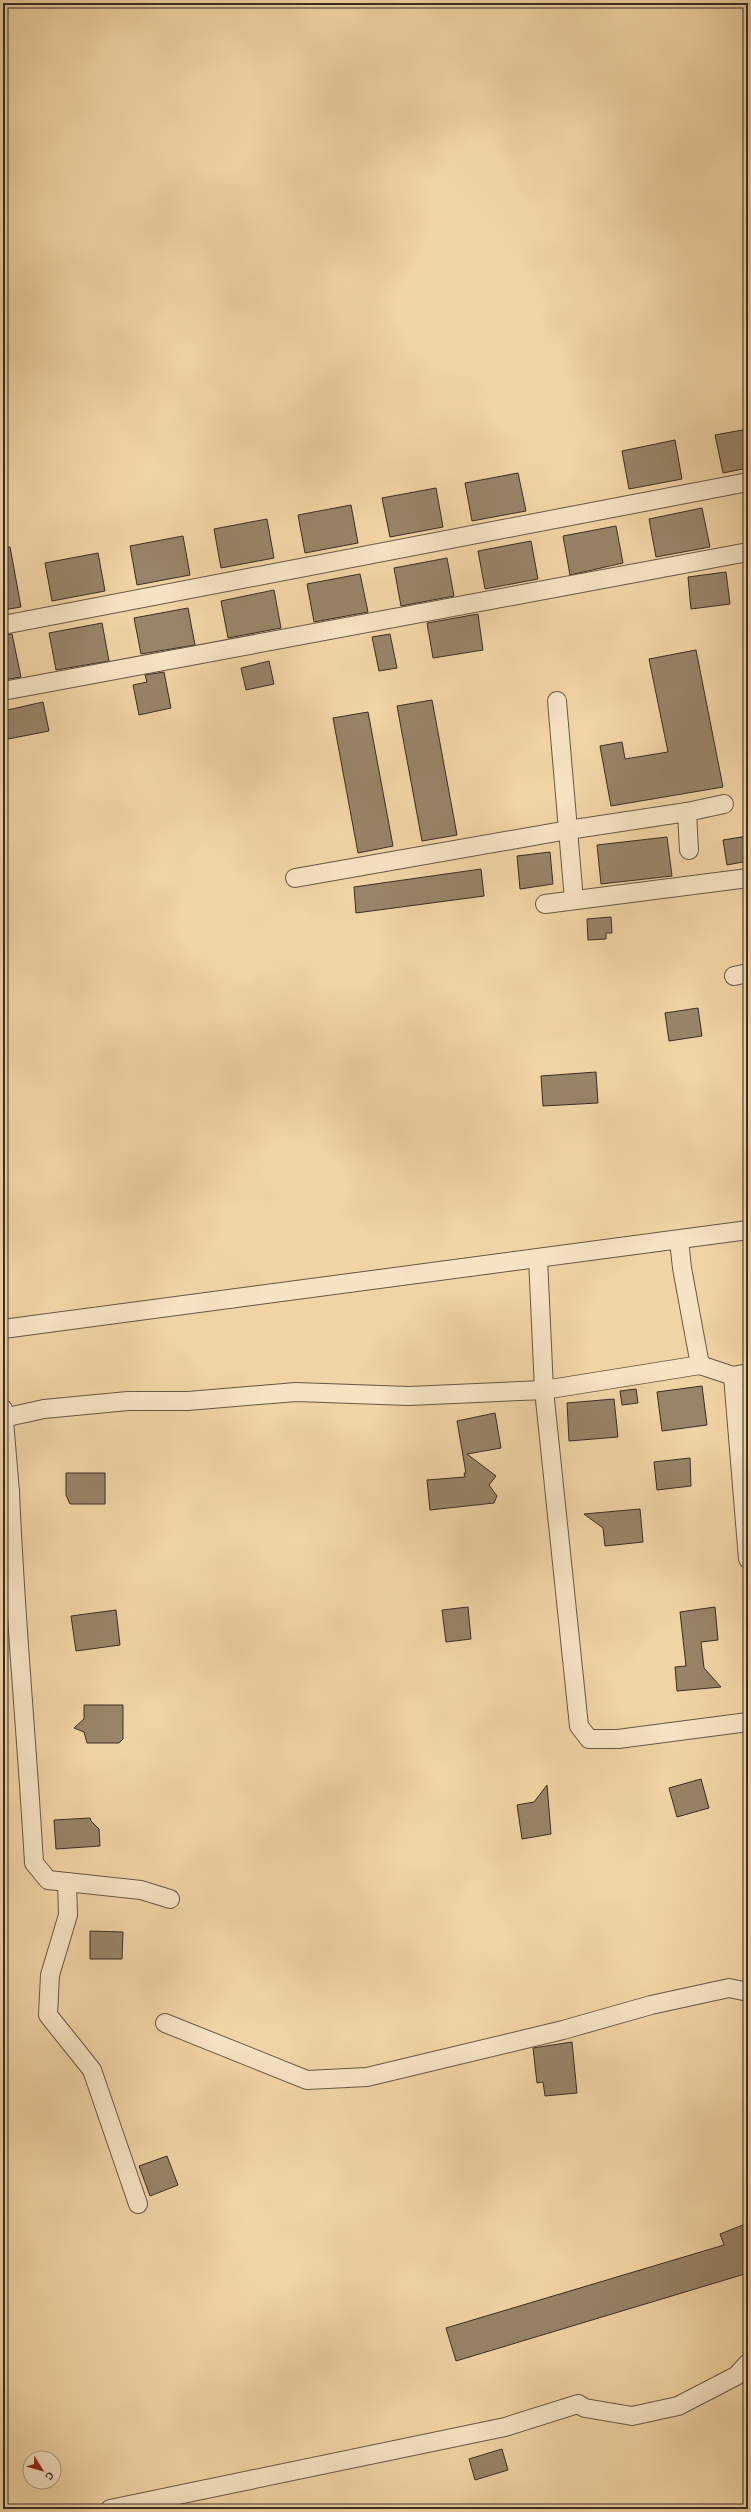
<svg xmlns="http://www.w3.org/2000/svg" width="751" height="2512" viewBox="0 0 751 2512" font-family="Alegreya,serif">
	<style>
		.building { fill: #988468; stroke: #382d26 }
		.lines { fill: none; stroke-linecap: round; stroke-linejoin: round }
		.minor-casing { stroke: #665746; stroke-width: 20 }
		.minor { stroke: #f6e3c4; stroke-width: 18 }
	</style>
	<rect width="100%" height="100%" fill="#f1d4a5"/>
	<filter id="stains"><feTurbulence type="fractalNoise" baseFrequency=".005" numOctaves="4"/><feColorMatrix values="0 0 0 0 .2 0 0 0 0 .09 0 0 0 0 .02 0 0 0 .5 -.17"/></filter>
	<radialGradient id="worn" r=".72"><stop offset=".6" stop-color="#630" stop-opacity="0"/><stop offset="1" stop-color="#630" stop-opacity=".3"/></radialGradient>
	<!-- building -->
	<g class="building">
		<polygon points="748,429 748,468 723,473 715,435"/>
		<polygon points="675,440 682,479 629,489 622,451"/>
		<polygon points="518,473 526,511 472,521 465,483"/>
		<polygon points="436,488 443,527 390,537 382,498"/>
		<polygon points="351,505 358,543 305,553 298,515"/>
		<polygon points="702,508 710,547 656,557 649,519"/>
		<polygon points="267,519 274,558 221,568 214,529"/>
		<polygon points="616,526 623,563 570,575 563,536"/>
		<polygon points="183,536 190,575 137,585 130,546"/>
		<polygon points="531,541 538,579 485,589 478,551"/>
		<polygon points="10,547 21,607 3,610 3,548"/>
		<polygon points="98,553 105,591 52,601 45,563"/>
		<polygon points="447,558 454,596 401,606 394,568"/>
		<polygon points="726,572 730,604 691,609 688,577"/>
		<polygon points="360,574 368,612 314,622 307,584"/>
		<polygon points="274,590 281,628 228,638 221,601"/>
		<polygon points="188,608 195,645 141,654 134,618"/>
		<polygon points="478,614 483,650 433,658 427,623"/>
		<polygon points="102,623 109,661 56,670 49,633"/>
		<polygon points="12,634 21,677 3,680 3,635"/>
		<polygon points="390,634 397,668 379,671 372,637"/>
		<polygon points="696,650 723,787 611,806 600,746 622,742 625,759 668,752 649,659"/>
		<polygon points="269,661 274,684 246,690 241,668"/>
		<polygon points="164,672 171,708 139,715 133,685 147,682 145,675"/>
		<polygon points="432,700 457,835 422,841 397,706"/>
		<polygon points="43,702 49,731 3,740 3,711"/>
		<polygon points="368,712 393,846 358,853 333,718"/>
		<polygon points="748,836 748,861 727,865 723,840"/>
		<polygon points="667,837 672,876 601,884 597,845"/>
		<polygon points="550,852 553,884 520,889 517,856"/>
		<polygon points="481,869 484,896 356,913 354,887"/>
		<polygon points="611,917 612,933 606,933 606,939 588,940 587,919"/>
		<polygon points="698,1008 702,1036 669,1041 665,1013"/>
		<polygon points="596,1072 598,1103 543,1106 541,1076"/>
		<polygon points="702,1386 707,1425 662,1431 657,1392"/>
		<polygon points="636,1389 638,1403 622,1405 620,1391"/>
		<polygon points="614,1399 618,1437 569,1441 567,1403"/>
		<polygon points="495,1413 501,1448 467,1454 496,1476 489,1485 497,1496 494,1503 430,1510 427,1480 465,1477 464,1473 466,1473 457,1421"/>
		<polygon points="690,1458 691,1486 657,1490 654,1462"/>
		<polygon points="66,1473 105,1473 105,1504 70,1504 66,1495"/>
		<polygon points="640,1509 643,1542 605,1546 603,1528 584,1514"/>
		<polygon points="468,1607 471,1639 446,1642 442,1610"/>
		<polygon points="715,1607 718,1640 701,1642 704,1668 721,1687 677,1691 675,1667 686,1666 680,1612"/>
		<polygon points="116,1610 120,1645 76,1651 71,1616"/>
		<polygon points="84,1705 123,1705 123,1739 119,1743 87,1743 84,1732 74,1728 84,1719"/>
		<polygon points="701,1779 709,1808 677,1817 669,1788"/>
		<polygon points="547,1785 551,1834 522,1839 517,1805 534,1802"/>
		<polygon points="90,1818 91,1821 99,1829 100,1846 56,1849 54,1820"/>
		<polygon points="90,1931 123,1932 122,1959 90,1959"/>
		<polygon points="572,2042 577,2093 545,2096 543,2082 537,2083 533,2048"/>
		<polygon points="167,2156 178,2185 150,2196 139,2166"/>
		<polygon points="748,2223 748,2273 456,2361 446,2328 724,2245 720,2234"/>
		<polygon points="502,2449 508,2470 475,2480 469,2459"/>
	</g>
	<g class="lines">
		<!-- minor casing -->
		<g class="minor-casing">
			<g id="minor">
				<polyline points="3,625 748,482"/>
				<polyline points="3,691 748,552"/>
				<polyline points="557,701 574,900"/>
				<polyline points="687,812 724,804"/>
				<polyline points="295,878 568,830 687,812 689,850"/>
				<polyline points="545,904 748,878"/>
				<polyline points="734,976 748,973"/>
				<polyline points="679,1240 682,1268 700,1365 733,1376 748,1373"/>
				<polyline points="538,1258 544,1390 700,1365"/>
				<polyline points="3,1329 748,1230"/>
				<polyline points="733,1376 748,1559"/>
				<polyline points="3,1409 10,1492"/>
				<polyline points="3,1418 44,1409 128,1401 188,1401 296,1392 409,1396 544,1390 579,1726 589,1739 618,1739 748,1722"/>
				<path d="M3,1490L10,1492C15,1616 27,1740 34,1863L48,1880L141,1890L170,1899"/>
				<polyline points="67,1882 68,1915 50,1975 48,2015 92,2070 138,2204"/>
				<polyline points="165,2023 307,2080 367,2077 563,2030 651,2005 729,1988 748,1992"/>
				<polyline points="110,2509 505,2427 578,2404 585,2408 632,2416 678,2406 736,2376 748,2363"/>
			</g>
		</g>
		<!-- minor -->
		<use href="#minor" class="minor"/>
	</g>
	<!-- margin -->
	<rect width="751" height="2512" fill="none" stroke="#f1d4a5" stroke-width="16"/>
	<rect x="4" y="4" width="743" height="2504" fill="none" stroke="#382d26" stroke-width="2"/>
	<rect x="8" y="8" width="735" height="2496" fill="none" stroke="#382d26"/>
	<!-- north arrow -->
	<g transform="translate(42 2470) rotate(127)"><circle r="19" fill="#f6e3c4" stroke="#aa9a85"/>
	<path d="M0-3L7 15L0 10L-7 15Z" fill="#8f2418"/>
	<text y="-6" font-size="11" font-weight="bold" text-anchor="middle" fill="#382d26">С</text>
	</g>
	<rect width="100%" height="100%" filter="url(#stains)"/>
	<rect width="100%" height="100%" fill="url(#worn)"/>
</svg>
